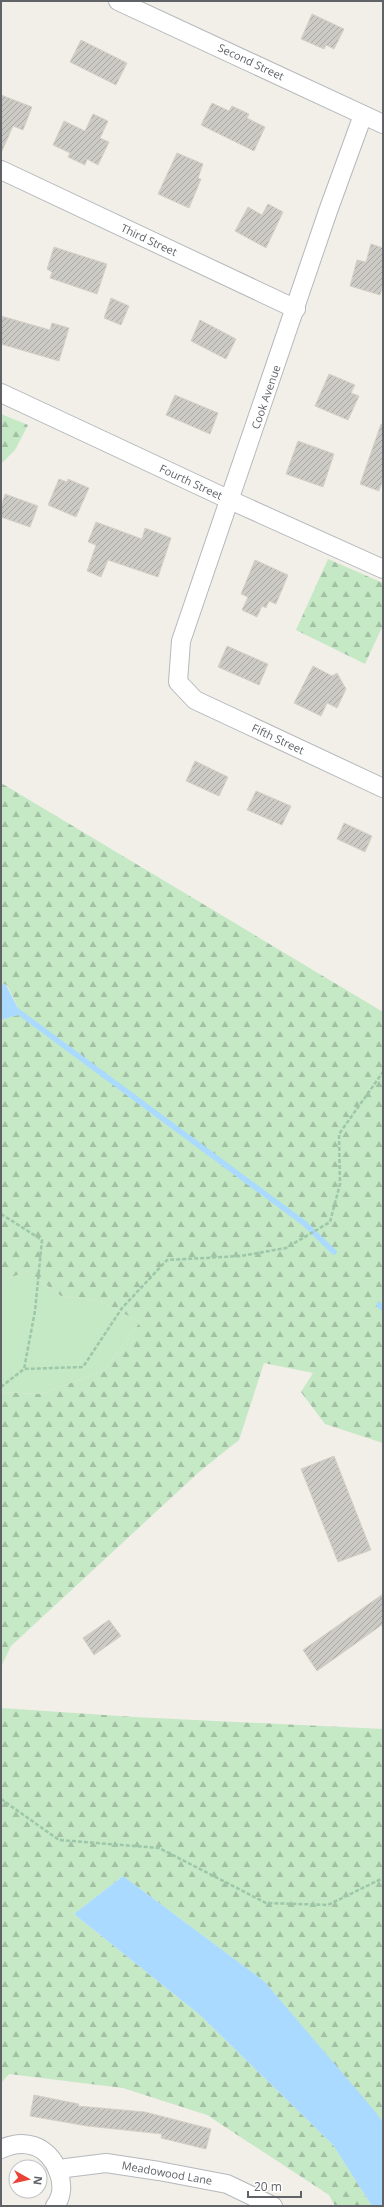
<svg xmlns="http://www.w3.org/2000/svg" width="384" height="2207" viewBox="0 0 384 2207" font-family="'Open Sans',sans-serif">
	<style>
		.green { fill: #c5e8c5 }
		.forest { fill: url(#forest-firs) }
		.water { fill: #aadaff }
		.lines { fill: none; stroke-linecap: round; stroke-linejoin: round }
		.stream { stroke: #aadaff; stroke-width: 5.5 }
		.building { fill: url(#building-hatch); stroke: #d6d1c6 }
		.minor-casing { stroke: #b5b8bc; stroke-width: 20 }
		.path { stroke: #9cc7a9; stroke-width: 2.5; stroke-dasharray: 4 2; stroke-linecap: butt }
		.minor { stroke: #fff; stroke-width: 18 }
		.labels { text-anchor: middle; stroke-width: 4; stroke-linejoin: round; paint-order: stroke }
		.street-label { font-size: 11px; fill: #5f6368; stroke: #fff }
	</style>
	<defs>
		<pattern id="forest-firs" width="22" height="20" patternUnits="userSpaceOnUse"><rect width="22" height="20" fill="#c5e8c5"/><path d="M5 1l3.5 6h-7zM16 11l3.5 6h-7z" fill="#a3c0a4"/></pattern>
		<pattern id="building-hatch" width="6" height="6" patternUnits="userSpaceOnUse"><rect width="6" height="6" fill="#cccac5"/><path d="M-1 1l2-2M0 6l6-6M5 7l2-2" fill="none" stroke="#a9a8a4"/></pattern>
	</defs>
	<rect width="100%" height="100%" fill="#f1efe8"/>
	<!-- green -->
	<polygon class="green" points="28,1271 61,1296 100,1301 140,1322 104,1371 40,1394 1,1392 1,1281"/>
	<!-- forest -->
	<g class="forest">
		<polygon points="1,414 28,425 15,450 1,464"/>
		<polygon points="328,559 383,583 383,625 365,664 296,630"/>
		<polygon points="1,783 383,1012 383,1443 325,1424 301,1392 313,1373 264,1363 239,1440 199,1472 11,1646 1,1667 1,1392 40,1394 104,1371 140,1322 100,1301 61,1296 28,1271 1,1281 1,1020 21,1014 7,985 1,984"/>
		<polygon points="1,1708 134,1717 383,1729 383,2122 264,1981 123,1876 74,1914 200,2015 333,2145 372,2206 335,2206 329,2195 207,2115 123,2088 9,2074 1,2083"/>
	</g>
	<!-- water -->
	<g class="water">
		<polygon points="1,984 6,985 21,1014 1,1020"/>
		<polygon points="123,1876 264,1981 374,2110 383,2122 383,2206 372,2206 333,2145 200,2015 74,1914"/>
	</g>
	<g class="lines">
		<!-- stream -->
		<g class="stream">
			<polyline points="16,1010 304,1223 334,1252"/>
			<polyline points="379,1305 383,1308"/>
		</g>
	</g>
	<!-- building -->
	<g class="building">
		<polygon points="312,14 344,29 334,49 326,45 324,49 301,39"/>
		<polygon points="81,40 127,63 116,85 70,62"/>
		<polygon points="1,95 32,107 23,130 13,126 1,153"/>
		<polygon points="212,103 229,111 232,106 249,114 247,118 265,127 254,151 201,125"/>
		<polygon points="93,114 108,121 100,138 109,142 98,165 87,159 85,165 68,157 70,153 53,145 64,121 85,131"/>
		<polygon points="177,153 203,164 198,178 201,179 189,208 158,194"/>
		<polygon points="268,204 283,212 266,248 235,231 248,207 262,215"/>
		<polygon points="371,244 383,248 383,285 380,295 350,286 357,260 366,262"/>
		<polygon points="54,247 107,264 97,294 50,278 52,272 47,269"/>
		<polygon points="111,298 129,306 121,325 104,318"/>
		<polygon points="1,316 50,330 52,323 69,328 59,361 1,344"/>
		<polygon points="200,320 236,339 226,359 191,341"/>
		<polygon points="329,374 355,385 351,393 359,396 348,420 315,406"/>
		<polygon points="175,395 218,413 210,434 166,415"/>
		<polygon points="381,424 383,425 383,479 379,491 360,484"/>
		<polygon points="298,441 334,454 323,487 286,474"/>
		<polygon points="59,479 67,482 68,479 89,488 76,517 48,505"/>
		<polygon points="5,494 38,506 30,527 1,517 1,507"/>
		<polygon points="96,522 142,539 145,528 171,538 158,577 108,560 101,577 87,571 96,545 88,542"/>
		<polygon points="255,560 288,575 276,604 269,601 266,608 262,606 257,617 242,610 248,597 241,594"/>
		<polygon points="227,646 268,664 259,685 218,667"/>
		<polygon points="313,666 332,676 337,673 346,689 337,708 327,703 321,716 294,703"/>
		<polygon points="195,761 228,777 219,796 186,781"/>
		<polygon points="256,791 291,806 282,825 247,810"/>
		<polygon points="344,823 372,836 365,852 337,839"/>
		<polygon points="334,1456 371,1550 338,1562 301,1469"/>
		<polygon points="383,1594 383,1624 317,1671 303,1650"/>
		<polygon points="109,1620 121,1636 94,1655 83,1638"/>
		<polygon points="34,2095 79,2104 78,2106 145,2112 211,2129 206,2149 161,2138 162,2134 87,2126 30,2116"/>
	</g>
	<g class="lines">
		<!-- minor casing -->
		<g class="minor-casing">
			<g id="minor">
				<polyline points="118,1 383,124"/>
				<polyline points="363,115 328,211 181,641 178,682 195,700 383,788"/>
				<polyline points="1,170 296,309"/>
				<polyline points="1,393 230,500 383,569"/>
				<path d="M1,2149C12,2144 23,2142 34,2146C56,2153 70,2187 55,2206"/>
				<polyline points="58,2171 66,2168 106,2163 159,2171 227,2184 273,2206"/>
			</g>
		</g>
		<!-- path -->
		<g class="path">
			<polyline points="1,1214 42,1240 35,1311 24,1369"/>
			<polyline points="1,1387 24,1369 83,1367 122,1308 167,1260 241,1256 286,1248 330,1222 340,1184 339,1134 383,1072"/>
			<polyline points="1,1799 59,1840 159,1848 266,1903 328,1905 383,1878"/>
		</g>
		<!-- minor -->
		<use href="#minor" class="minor"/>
	</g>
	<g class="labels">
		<!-- street labels -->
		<g class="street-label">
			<text transform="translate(251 62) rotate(25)" y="4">Second Street</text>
			<text transform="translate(149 240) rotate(25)" y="4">Third Street</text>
			<text transform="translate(266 397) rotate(-71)" y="4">Cook Avenue</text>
			<text transform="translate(191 482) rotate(25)" y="4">Fourth Street</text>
			<text transform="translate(278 739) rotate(25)" y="4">Fifth Street</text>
			<text transform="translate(167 2173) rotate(10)" y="4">Meadowood Lane</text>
		</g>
	</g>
	<!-- border -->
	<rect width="384" height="2207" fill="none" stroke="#5f6368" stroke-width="4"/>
	<!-- north arrow -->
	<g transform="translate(28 2179) rotate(98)"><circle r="19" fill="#ffffff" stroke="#bfc1c3"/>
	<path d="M0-3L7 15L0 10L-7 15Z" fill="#ea4335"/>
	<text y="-6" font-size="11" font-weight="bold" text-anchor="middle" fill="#5f6368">N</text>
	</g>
	<!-- scale -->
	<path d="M248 2191v6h53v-6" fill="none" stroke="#5f6368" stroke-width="2"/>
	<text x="254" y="2191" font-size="12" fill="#5f6368" stroke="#ffffff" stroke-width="3" paint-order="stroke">20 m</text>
</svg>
